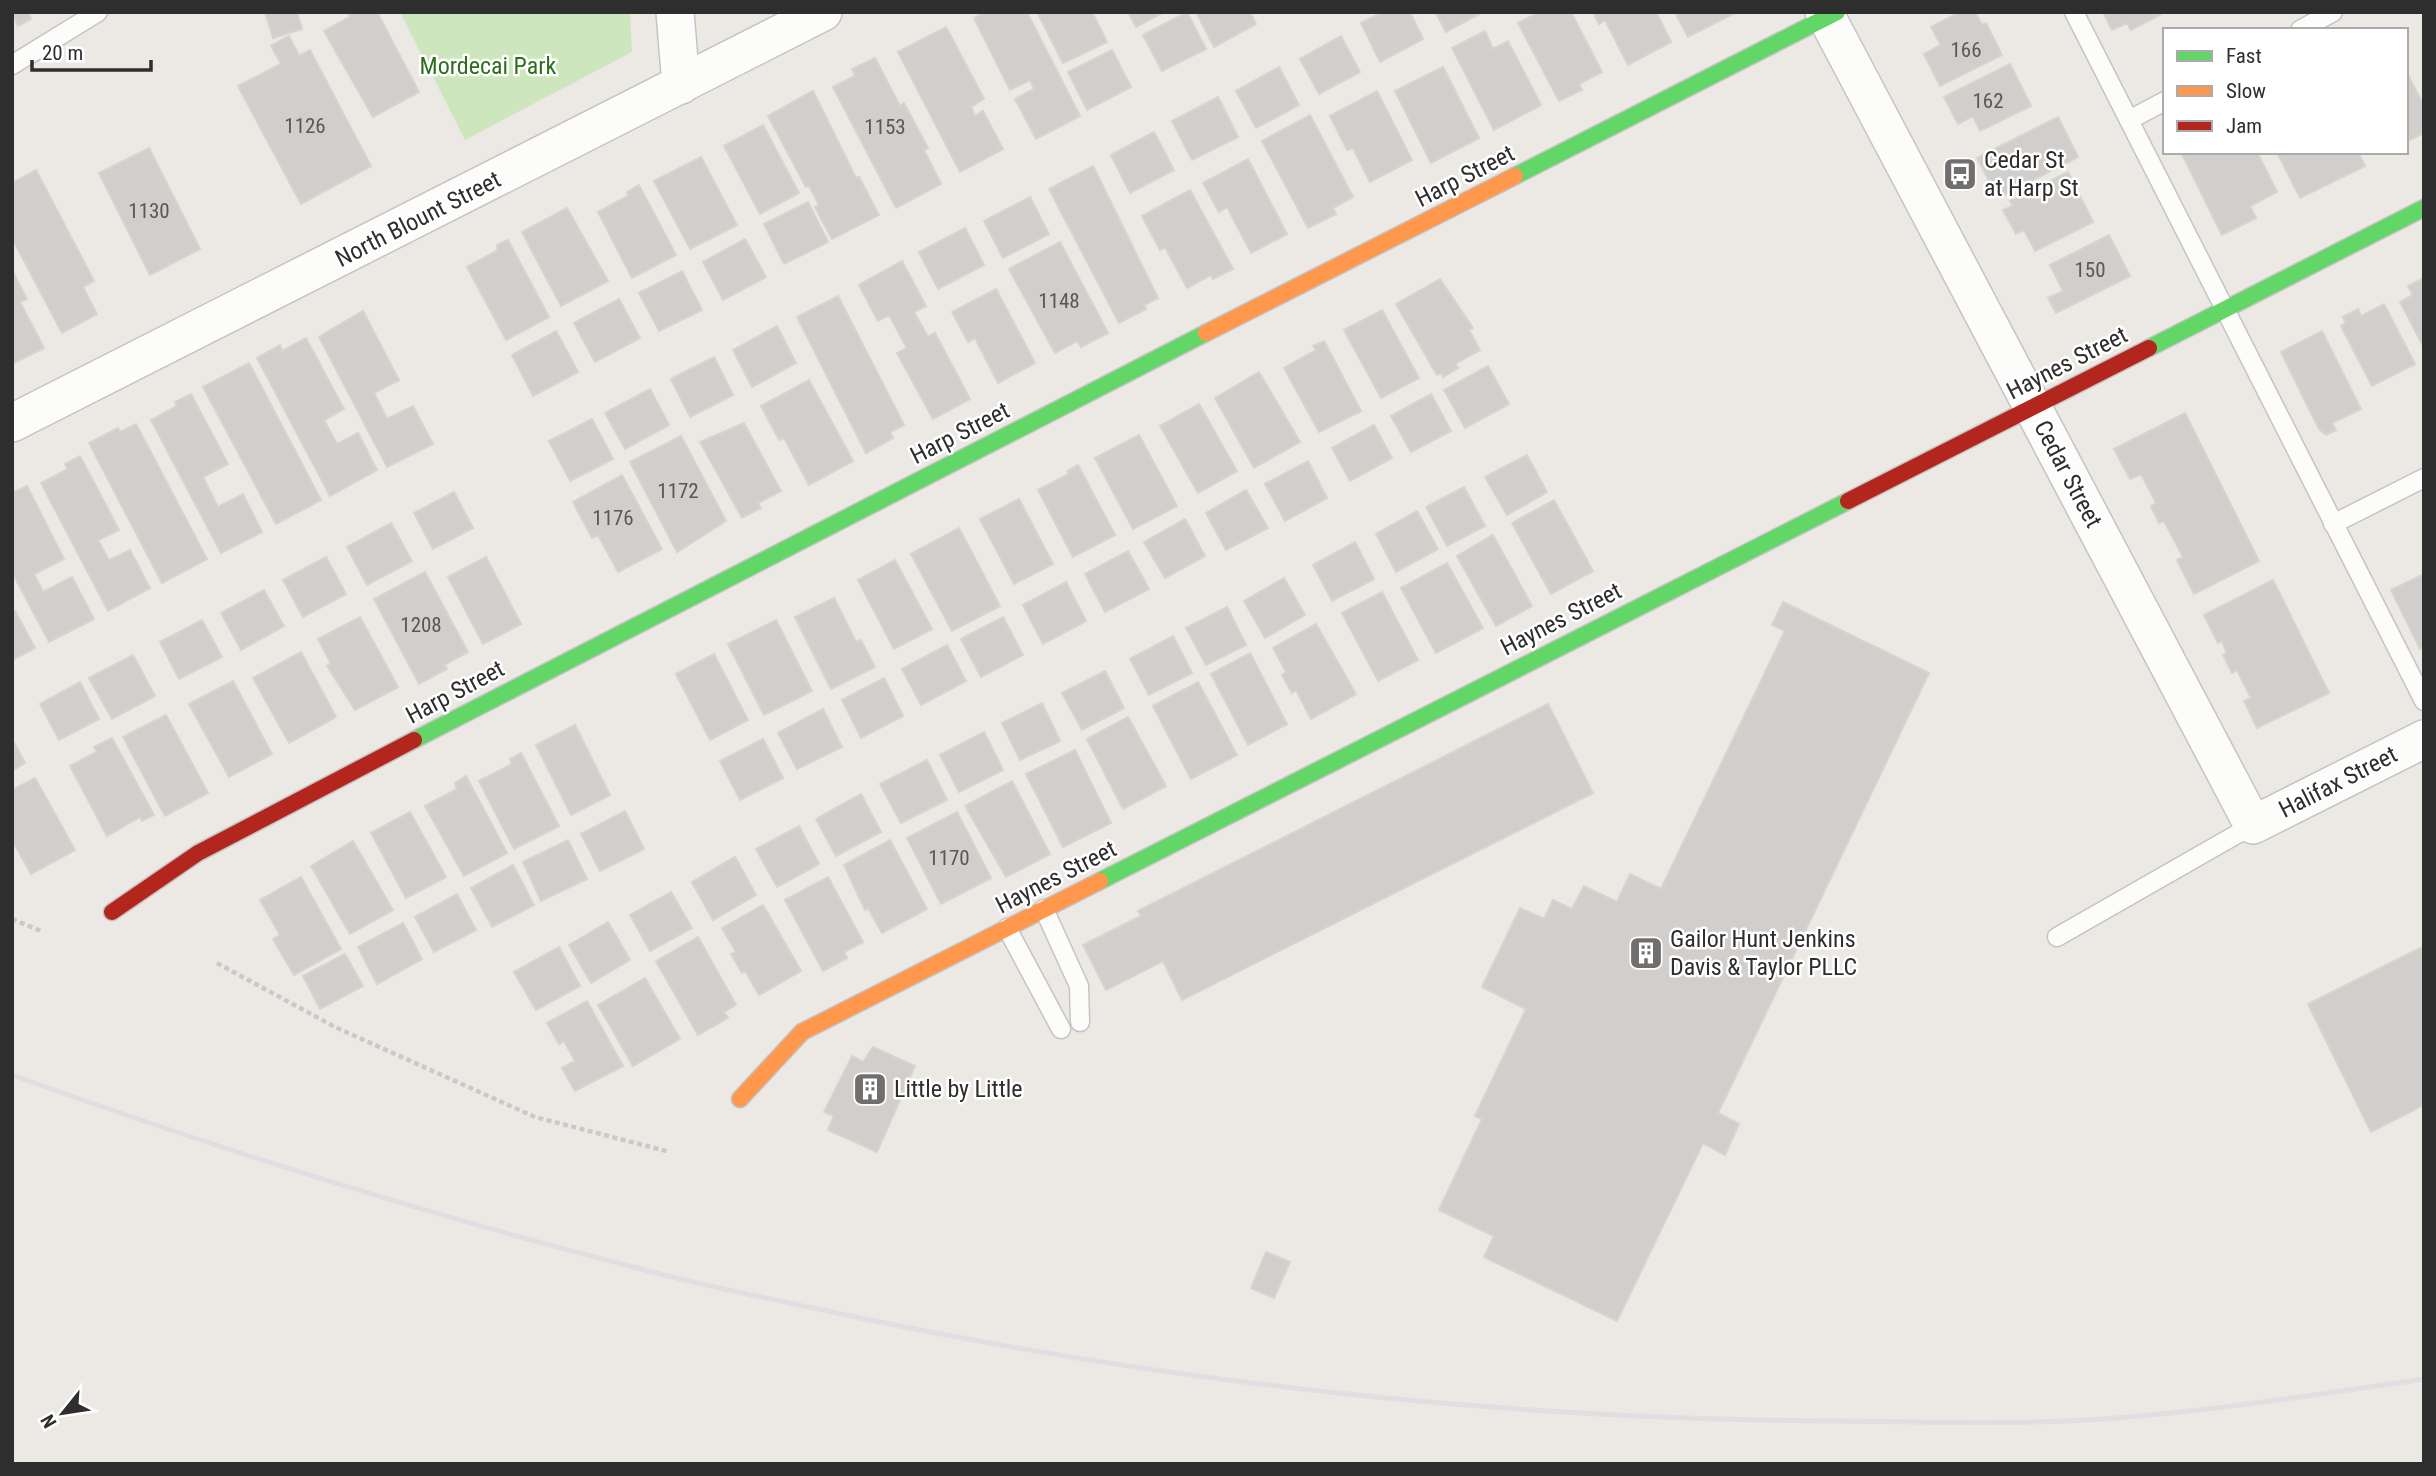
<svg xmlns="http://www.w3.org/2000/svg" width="2436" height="1476" viewBox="0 0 2436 1476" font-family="'Roboto Condensed',sans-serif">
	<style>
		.green { fill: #cee6be }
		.building { fill: #d1cecb; stroke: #d7d4d0; stroke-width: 2 }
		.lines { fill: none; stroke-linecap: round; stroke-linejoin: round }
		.lane-casing { stroke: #c5c4c5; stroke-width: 21 }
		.street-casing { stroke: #c5c4c5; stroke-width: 40 }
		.fast-casing { stroke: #c5c4c5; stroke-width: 19 }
		.slow-casing { stroke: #c5c4c5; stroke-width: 19 }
		.jam-casing { stroke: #c5c4c5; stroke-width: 19 }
		.path { stroke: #c9c9c8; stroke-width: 4.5; stroke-dasharray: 5 3.5; stroke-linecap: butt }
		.lane { stroke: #fcfcfb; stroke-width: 18 }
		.street { stroke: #fcfcfb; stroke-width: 37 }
		.fast { stroke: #63d668; stroke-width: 16 }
		.slow { stroke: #ff974d; stroke-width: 16 }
		.jam { stroke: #b3261e; stroke-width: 16 }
		.rail { stroke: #dfdfe1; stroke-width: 5 }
		.labels { text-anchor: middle; stroke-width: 5; stroke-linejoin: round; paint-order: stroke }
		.number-label { font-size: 21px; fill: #585857 }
		.park-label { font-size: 24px; fill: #2c6e1b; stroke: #fff }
		.poi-label { font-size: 24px; fill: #2e2e2e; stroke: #fff; text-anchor: start }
		.street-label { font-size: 24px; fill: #2e2e2e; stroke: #fff }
	</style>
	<rect width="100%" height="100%" fill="#ece8e4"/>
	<!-- green -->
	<polygon class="green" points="400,12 630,12 632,52 465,140"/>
	<!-- building -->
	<g class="building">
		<polygon points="12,12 28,12 31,19 18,26"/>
		<polygon points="265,12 297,12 302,29 273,38"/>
		<polygon points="348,12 377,12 419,92 373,117 324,31 350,17"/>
		<polygon points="986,12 1027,12 1080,116 1036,139 1015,99 1034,89 1030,80 1010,90 974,18"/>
		<polygon points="1037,12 1092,12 1107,42 1063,63"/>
		<polygon points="1128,12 1164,12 1136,27"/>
		<polygon points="1187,12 1206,49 1162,71 1143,35"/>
		<polygon points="1196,12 1250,12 1256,24 1214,47"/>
		<polygon points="1383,12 1410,12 1423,39 1380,62 1361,23"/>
		<polygon points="1435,12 1483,12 1446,32"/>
		<polygon points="1539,12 1571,12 1602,72 1579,84 1582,90 1559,101 1518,23"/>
		<polygon points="1593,12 1656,12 1671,42 1628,65 1605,20 1599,24"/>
		<polygon points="1675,12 1735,12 1735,13 1688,37"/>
		<polygon points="1960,12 1975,12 1982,25 1986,23 2002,55 1940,86 1924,54 1941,45 1931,27"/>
		<polygon points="2103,12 2158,12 2160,15 2131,30 2127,23 2112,30"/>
		<polygon points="946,27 984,99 971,107 975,116 983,111 1003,149 960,172 898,52"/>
		<polygon points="1485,31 1493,49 1508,41 1541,105 1494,130 1452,48"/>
		<polygon points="289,36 299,56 310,50 371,166 301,204 238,86 281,64 271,46"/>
		<polygon points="1341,36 1360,72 1319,94 1300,59"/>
		<polygon points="1112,50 1131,87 1087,110 1068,72"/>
		<polygon points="875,58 900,106 904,103 928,148 924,150 941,184 896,208 833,87 855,76 852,69"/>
		<polygon points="2010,64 2031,106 1980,131 1973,116 1958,124 1944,97"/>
		<polygon points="1279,67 1299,105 1256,128 1236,91"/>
		<polygon points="1443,67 1479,138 1431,163 1395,91"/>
		<polygon points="2406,71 2424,106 2424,133 2406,142"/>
		<polygon points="813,91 856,178 859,177 879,215 832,239 815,207 819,205 809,186 806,187 768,116"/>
		<polygon points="1377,91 1412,160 1370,182 1353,148 1347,150 1330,116"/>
		<polygon points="1218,97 1238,137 1192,160 1172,121"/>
		<polygon points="1310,115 1353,197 1333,208 1336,214 1308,228 1262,141"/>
		<polygon points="2058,117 2078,157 1998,198 1977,158"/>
		<polygon points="763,125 799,193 760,214 724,146"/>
		<polygon points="1154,132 1174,170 1130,193 1111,155"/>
		<polygon points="149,148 200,249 150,275 99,173"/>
		<polygon points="2181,152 2257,152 2277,192 2250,206 2256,218 2222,235"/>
		<polygon points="2277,152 2358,152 2365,166 2300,198"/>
		<polygon points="701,157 737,225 690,249 654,181"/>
		<polygon points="1248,159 1287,234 1251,253 1227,207 1219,212 1203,183"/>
		<polygon points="1093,166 1158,298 1144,305 1146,309 1119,323 1049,189"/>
		<polygon points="36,170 94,281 83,287 97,314 62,333 12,238 12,183"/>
		<polygon points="2068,172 2093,222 2035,251 2024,230 2016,234 2003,210 2013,206 2010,201"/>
		<polygon points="639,185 676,255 632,278 598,212 628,196 627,192"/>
		<polygon points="1190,190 1233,269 1213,279 1211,275 1187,288 1165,247 1160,250 1142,216"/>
		<polygon points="1030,197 1049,234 1003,258 984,221"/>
		<polygon points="808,202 828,242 784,264 764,224"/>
		<polygon points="567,208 608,281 561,306 522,232"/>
		<polygon points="965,228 984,265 938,289 919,252"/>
		<polygon points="2109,235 2130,276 2056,313 2048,298 2063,291 2050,265"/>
		<polygon points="745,239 766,277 723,300 703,262"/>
		<polygon points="508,240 549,317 506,340 467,267 498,250 497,245"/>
		<polygon points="1060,242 1108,333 1081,347 1077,341 1055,353 1009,269"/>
		<polygon points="902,261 926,306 914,312 928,337 935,333 970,399 933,419 897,353 907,348 889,315 878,321 859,285"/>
		<polygon points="12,270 27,299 20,302 44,348 12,364"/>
		<polygon points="682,271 702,310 659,331 639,293"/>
		<polygon points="2424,278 2424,348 2400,302 2413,295 2408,286"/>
		<polygon points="1440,279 1473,328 1469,330 1480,350 1455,364 1458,368 1443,377 1441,373 1437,375 1396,304"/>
		<polygon points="996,289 1035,363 998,383 975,338 968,342 952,312"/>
		<polygon points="838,296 904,425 890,432 893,438 866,453 797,317"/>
		<polygon points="619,299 640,338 595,362 574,323"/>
		<polygon points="2384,304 2415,364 2372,386 2341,326 2346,323 2343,317 2358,309 2361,316"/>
		<polygon points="1382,310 1419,378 1381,398 1344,330"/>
		<polygon points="363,311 399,380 374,393 387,419 413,406 433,444 387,467 319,337"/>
		<polygon points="777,326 796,363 752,387 733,350"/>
		<polygon points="556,331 578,372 533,396 512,355"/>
		<polygon points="2322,331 2361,409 2332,423 2336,430 2326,435 2319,429 2281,352"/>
		<polygon points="306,338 344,409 324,420 337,444 358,433 377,470 330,496 257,358 280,345 282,351"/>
		<polygon points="1324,341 1361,411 1319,432 1284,368 1316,350 1313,346"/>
		<polygon points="714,357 733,395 690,417 671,379"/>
		<polygon points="249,363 321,500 276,524 203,387"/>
		<polygon points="1488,366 1509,404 1465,428 1444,390"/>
		<polygon points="1259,372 1300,442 1254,468 1215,398"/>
		<polygon points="809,380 853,461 809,485 784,438 779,440 761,406"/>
		<polygon points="650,389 669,425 625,449 605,413"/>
		<polygon points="191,394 228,464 203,477 218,507 243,494 262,532 221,553 151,420 177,406 175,402"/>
		<polygon points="1431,394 1451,431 1411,452 1391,416"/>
		<polygon points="1199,404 1237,471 1198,493 1160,426"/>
		<polygon points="2185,413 2259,561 2194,594 2177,560 2183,557 2164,521 2159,523 2151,506 2156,503 2141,474 2130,479 2114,449"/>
		<polygon points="592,419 613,459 570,481 549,441"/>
		<polygon points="744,423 781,491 758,503 761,508 742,518 700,442"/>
		<polygon points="136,424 207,559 162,583 89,443 118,428 120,432"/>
		<polygon points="1374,425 1392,458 1350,481 1332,448"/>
		<polygon points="1139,435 1177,506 1133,529 1095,458"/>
		<polygon points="681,436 726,521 677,552 630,462"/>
		<polygon points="1527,455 1547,492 1507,515 1485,477"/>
		<polygon points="80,456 119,530 98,540 109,560 130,550 150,588 108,611 41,483 68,469 65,464"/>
		<polygon points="1308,461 1327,498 1285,521 1265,484"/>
		<polygon points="1078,465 1115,535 1073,557 1038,490 1069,474 1067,471"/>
		<polygon points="622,475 662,549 618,572 598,535 592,538 573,502"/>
		<polygon points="27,486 64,559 34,574 43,592 72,577 94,619 49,642 12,572 12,493"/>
		<polygon points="1464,487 1485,526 1447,546 1426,507"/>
		<polygon points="1246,490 1268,528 1226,550 1206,513"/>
		<polygon points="454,492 473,528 433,549 414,513"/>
		<polygon points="1019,499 1053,564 1014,584 980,519"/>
		<polygon points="1554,500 1593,571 1551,594 1512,523"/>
		<polygon points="1417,511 1438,549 1396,572 1376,534"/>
		<polygon points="1185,519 1205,556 1165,578 1144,542"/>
		<polygon points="391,523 412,561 367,585 347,547"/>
		<polygon points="959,528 1000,606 952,631 911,554"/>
		<polygon points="1493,535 1532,606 1496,626 1457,556"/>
		<polygon points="1355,542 1374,579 1332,601 1313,565"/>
		<polygon points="1128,551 1149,589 1105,612 1085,574"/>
		<polygon points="326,557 346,594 303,617 283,580"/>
		<polygon points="486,557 521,624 483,644 448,577"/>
		<polygon points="895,560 932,629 894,649 858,580"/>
		<polygon points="1447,563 1483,628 1436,653 1401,588"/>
		<polygon points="425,572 468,652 444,665 447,669 419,684 374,599"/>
		<polygon points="2424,574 2424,647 2420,649 2391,590"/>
		<polygon points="1284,578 1305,615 1265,638 1244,601"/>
		<polygon points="2273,580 2329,693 2257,728 2244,701 2251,698 2237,670 2232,673 2223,655 2227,653 2222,641 2218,643 2204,615"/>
		<polygon points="1066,582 1086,621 1043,644 1023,605"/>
		<polygon points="264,590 284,626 241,650 221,613"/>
		<polygon points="1382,592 1418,660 1378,681 1342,613"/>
		<polygon points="834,598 856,642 861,640 875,667 831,689 795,617"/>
		<polygon points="1783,602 1929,673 1718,1113 1739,1124 1725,1155 1703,1143 1617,1321 1484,1257 1494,1236 1439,1210 1482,1119 1475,1116 1526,1009 1482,987 1520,908 1544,919 1553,900 1572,909 1584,886 1617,902 1630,874 1661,889 1785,631 1772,625"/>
		<polygon points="1227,607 1246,645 1206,665 1186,628"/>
		<polygon points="15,611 35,648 12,660 12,613"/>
		<polygon points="360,617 398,687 355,710 327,666 331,664 318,639"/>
		<polygon points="1003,617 1023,655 981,677 961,639"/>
		<polygon points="202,620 222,657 179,679 160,642"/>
		<polygon points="776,620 812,691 764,715 728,644"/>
		<polygon points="1316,624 1356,694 1311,719 1296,690 1292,693 1282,675 1286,672 1273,648"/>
		<polygon points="1173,636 1192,673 1149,695 1130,659"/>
		<polygon points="947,645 966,681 921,705 902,669"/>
		<polygon points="301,652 336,717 289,743 253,678"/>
		<polygon points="1250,653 1287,724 1248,745 1211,674"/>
		<polygon points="714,654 748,720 710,740 676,674"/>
		<polygon points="133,655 155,696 112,719 89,678"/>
		<polygon points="1105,671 1124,708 1082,730 1062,693"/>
		<polygon points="884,678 903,716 861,738 842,700"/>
		<polygon points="233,681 272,754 229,777 189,704"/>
		<polygon points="80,682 99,719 59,740 40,704"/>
		<polygon points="1198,682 1237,755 1191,779 1153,706"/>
		<polygon points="1042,703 1060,741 1020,760 1002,723"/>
		<polygon points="1548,704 1593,793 1182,1000 1163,961 1106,990 1083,945 1141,916 1138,911"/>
		<polygon points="823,709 842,747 797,769 778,733"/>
		<polygon points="166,715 208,793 165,816 123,737"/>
		<polygon points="1128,717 1166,786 1123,809 1087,739"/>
		<polygon points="575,725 610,795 571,815 536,745"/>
		<polygon points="984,732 1003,770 959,792 940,755"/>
		<polygon points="112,738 154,815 142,821 140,817 107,836 70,766 97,752 94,747"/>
		<polygon points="12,739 25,763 12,771"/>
		<polygon points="763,739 783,778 740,800 720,761"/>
		<polygon points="1075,750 1111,823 1063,847 1026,774"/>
		<polygon points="521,753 559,826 514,849 479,781 512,764 510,759"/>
		<polygon points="927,760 947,800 901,823 880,784"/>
		<polygon points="466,776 507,853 464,876 425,806 457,789 455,783"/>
		<polygon points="35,778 75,850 31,874 15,845 12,846 12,790"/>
		<polygon points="1012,781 1050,854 1006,877 965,806"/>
		<polygon points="861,794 881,832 836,856 816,819"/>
		<polygon points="625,811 644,849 600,871 581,834"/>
		<polygon points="410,812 446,877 406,898 371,833"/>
		<polygon points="957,812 991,878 941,904 907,838"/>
		<polygon points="799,826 819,864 777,887 756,849"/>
		<polygon points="568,840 587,879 541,901 523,862"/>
		<polygon points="890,840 927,909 882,933 868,908 865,910 844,865"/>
		<polygon points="353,841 393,910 350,934 311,866"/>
		<polygon points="735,857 756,895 713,920 692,882"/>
		<polygon points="513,865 534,905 492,927 471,888"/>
		<polygon points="301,877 341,949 294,975 273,939 280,935 260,900"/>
		<polygon points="828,877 863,942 844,952 847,958 823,971 785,900"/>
		<polygon points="671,892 692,928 650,951 630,915"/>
		<polygon points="457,894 476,930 434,952 415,917"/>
		<polygon points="763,905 801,971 759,995 745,971 742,973 731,954 736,952 722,928"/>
		<polygon points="608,922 630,960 591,983 569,945"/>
		<polygon points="403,923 422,959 377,984 358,947"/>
		<polygon points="698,937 736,1005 724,1012 728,1018 698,1035 656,961"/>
		<polygon points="2424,946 2424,1105 2371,1132 2308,1004"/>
		<polygon points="559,947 580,986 536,1010 514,972"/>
		<polygon points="345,954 363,986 320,1009 303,976"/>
		<polygon points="645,978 680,1039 633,1066 598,1005"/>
		<polygon points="587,1001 623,1066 575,1091 562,1068 575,1061 564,1041 559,1044 547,1023"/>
		<polygon points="873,1047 915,1066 877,1152 828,1130 834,1116 824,1112 852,1056 863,1062"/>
		<polygon points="1266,1252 1290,1262 1274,1298 1251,1288"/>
	</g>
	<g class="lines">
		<!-- lane casing -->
		<g class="lane-casing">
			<g id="lane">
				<polyline points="2074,12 2424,701"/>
				<polyline points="2300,30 2333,12"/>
				<polyline points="12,65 98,12"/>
				<polyline points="2129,120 2165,101"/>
				<polyline points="2333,524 2424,478"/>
				<polyline points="1044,909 1079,986 1080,1022"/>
				<polyline points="1007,928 1061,1029"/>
				<polyline points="2057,937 2253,825"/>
			</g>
		</g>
		<!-- street casing -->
		<g class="street-casing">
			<g id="street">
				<polyline points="675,12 681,85"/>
				<polyline points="1824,12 2253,825 2424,739"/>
				<polyline points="12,423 823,12"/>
			</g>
		</g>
		<!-- fast casing -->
		<g class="fast-casing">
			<g id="fast">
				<polyline points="1515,176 1837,12"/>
				<polyline points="2149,348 2424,208"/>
				<polyline points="414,740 1206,333"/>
				<polyline points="1100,881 1848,501"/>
			</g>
		</g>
		<!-- slow casing -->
		<g class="slow-casing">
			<g id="slow">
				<polyline points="1206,333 1515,176"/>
				<polyline points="740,1099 802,1032 1100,881"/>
			</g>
		</g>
		<!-- jam casing -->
		<g class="jam-casing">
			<g id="jam">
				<polyline points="1848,501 2149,348"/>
				<polyline points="112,912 198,853 414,740"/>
			</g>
		</g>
		<!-- path -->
		<g class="path">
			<polyline points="12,919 41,931"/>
			<polyline points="217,963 335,1027 535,1117 670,1152"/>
		</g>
		<!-- lane -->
		<use href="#lane" class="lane"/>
		<!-- street -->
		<use href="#street" class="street"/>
		<!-- fast -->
		<use href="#fast" class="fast"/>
		<!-- slow -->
		<use href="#slow" class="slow"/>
		<!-- jam -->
		<use href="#jam" class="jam"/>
		<!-- rail -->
		<path class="rail" d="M12,1075C218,1149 425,1214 637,1268C696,1284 757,1296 818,1309C1151,1381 1492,1419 1834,1421C1912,1422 1991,1424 2068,1421C2187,1415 2306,1396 2424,1379"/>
	</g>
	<!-- icons -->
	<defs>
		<g id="bus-square" transform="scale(1.75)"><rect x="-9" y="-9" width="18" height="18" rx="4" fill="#706f6e" stroke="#fff"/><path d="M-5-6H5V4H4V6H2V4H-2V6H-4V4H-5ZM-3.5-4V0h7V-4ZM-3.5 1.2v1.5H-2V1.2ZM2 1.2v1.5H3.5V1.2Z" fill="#fff"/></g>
		<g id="building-square" transform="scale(1.75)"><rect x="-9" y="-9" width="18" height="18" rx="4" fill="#706f6e" stroke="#fff"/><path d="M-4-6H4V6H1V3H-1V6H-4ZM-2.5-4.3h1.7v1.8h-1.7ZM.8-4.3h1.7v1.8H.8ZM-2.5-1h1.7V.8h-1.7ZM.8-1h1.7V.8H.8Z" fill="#fff"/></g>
	</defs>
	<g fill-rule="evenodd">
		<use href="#bus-square" x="1960" y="174"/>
		<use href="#building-square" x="1646" y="953"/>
		<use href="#building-square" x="870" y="1089"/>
	</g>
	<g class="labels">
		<!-- number labels -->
		<g class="number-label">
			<text x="1966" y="57">166</text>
			<text x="1988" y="108">162</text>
			<text x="305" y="133">1126</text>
			<text x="885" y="134">1153</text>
			<text x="149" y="218">1130</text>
			<text x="2090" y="277">150</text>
			<text x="1059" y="308">1148</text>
			<text x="678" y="498">1172</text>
			<text x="613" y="525">1176</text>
			<text x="421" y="632">1208</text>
			<text x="949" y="865">1170</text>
		</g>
		<!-- park labels -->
		<g class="park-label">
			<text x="488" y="74">Mordecai Park</text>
		</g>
		<!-- poi labels -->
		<g class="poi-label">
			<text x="1984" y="168">Cedar St<tspan x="1984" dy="28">at Harp St</tspan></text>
			<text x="1670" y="947">Gailor Hunt Jenkins<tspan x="1670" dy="28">Davis &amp; Taylor PLLC</tspan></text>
			<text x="894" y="1097">Little by Little</text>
		</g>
		<!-- street labels -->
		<g class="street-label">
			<text transform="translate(1465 176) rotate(-27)" y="8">Harp Street</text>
			<text transform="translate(418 219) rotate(-27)" y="8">North Blount Street</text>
			<text transform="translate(2067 363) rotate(-27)" y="8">Haynes Street</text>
			<text transform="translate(960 433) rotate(-27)" y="8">Harp Street</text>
			<text transform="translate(2068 474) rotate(62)" y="8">Cedar Street</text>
			<text transform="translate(1561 619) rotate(-27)" y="8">Haynes Street</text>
			<text transform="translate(455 692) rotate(-28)" y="8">Harp Street</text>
			<text transform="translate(2338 782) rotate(-27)" y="8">Halifax Street</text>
			<text transform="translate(1056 877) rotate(-27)" y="8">Haynes Street</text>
		</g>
	</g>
	<!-- border -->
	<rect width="2436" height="1476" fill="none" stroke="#2e2e2e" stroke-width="28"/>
	<!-- legend -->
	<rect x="2163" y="28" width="245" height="126" fill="#ffffff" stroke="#ababab" stroke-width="2"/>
	<rect x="2177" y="51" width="35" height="10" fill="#63d668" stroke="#ababab" stroke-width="2"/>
	<text x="2226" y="63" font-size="21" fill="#2e2e2e">Fast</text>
	<rect x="2177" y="86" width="35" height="10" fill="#ff974d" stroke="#ababab" stroke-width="2"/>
	<text x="2226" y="98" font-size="21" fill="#2e2e2e">Slow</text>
	<rect x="2177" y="121" width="35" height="10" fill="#b3261e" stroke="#ababab" stroke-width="2"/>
	<text x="2226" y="133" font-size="21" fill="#2e2e2e">Jam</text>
	<!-- north arrow -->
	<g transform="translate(63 1413) rotate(240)" stroke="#ffffff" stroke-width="5" paint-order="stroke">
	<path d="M0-5L12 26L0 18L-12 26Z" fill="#2e2e2e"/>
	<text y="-10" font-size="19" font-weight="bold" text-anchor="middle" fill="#2e2e2e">N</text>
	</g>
	<!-- scale -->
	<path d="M32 60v10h119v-10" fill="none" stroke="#2e2e2e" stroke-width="3.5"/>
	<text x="42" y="60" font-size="21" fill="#2e2e2e" stroke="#ffffff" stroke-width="5" paint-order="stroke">20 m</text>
</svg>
